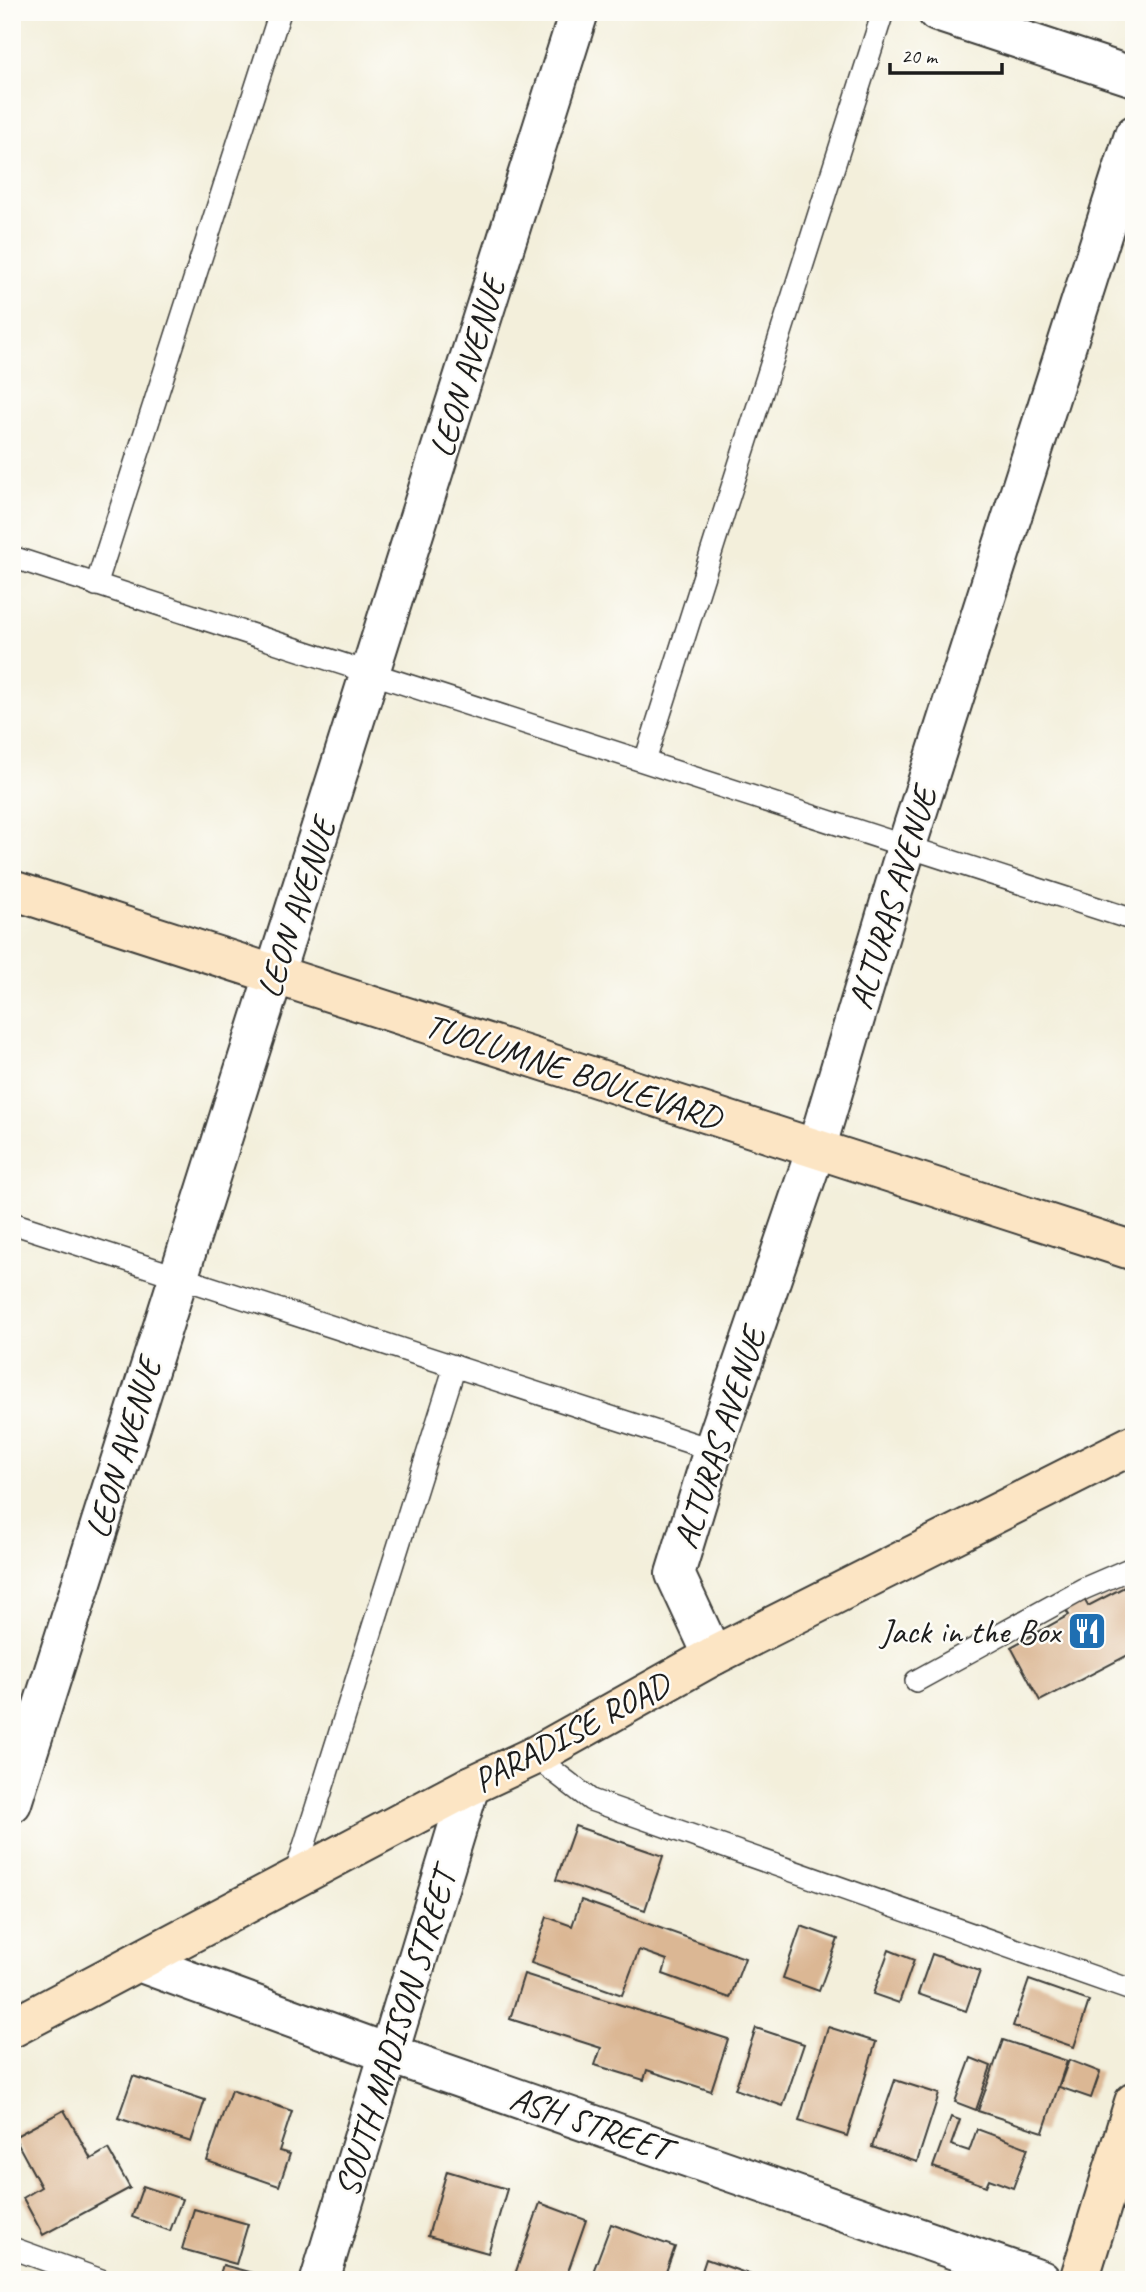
<svg xmlns="http://www.w3.org/2000/svg" width="1146" height="2292" viewBox="0 0 1146 2292" font-family="Caveat,sans-serif">
	<style>
		.building { fill: #dbb794 }
		.lines { fill: none; stroke-linecap: round; stroke-linejoin: round }
		.lane-casing { stroke: #3c3c39; stroke-width: 24 }
		.street-casing { stroke: #3c3c39; stroke-width: 42 }
		.secondary-casing { stroke: #3c3c39; stroke-width: 42 }
		.lane { stroke: #fff; stroke-width: 21 }
		.street { stroke: #fff; stroke-width: 38 }
		.secondary { stroke: #fce5c4; stroke-width: 38 }
		.labels { text-anchor: middle; stroke-width: 5; stroke-linejoin: round; paint-order: stroke }
		.street-label { font-size: 35px; fill: #1c1c1c; stroke: #fdfcf7 }
		.poi-label { font-size: 35px; fill: #1c1c1c; stroke: #fdfcf7; text-anchor: end }
	</style>
	<rect width="100%" height="100%" fill="#fdfcf7"/>
	<filter id="ink" filterUnits="userSpaceOnUse"><feTurbulence type="fractalNoise" baseFrequency=".0143" numOctaves="2"/><feDisplacementMap in="SourceGraphic" scale="14" xChannelSelector="R" yChannelSelector="G"/><feConvolveMatrix kernelMatrix="1 2 1 2 8 2 1 2 1" color-interpolation-filters="sRGB"/></filter>
	<filter id="wash" filterUnits="userSpaceOnUse"><feTurbulence type="fractalNoise" baseFrequency=".00686" numOctaves="4" result="noise"/><feDisplacementMap in="SourceGraphic" scale="28" xChannelSelector="R" yChannelSelector="G"/><feGaussianBlur stdDeviation="1.57" result="paint"/><feColorMatrix in="noise" values="0 0 0 0 0 0 0 0 0 0 0 0 0 0 0 0 0 1.4 0 .05"/><feComposite in="paint" operator="in"/></filter>
	<g filter="url(#wash)">
		<rect width="100%" height="100%" fill="#f3efdb"/>
		<g id="blocks">
			<!-- building -->
			<g class="building">
				<polygon points="1134,1582 1134,1652 1040,1701 1011,1647 1069,1615 1065,1609 1084,1599 1088,1606"/>
				<polygon points="575,1826 663,1856 645,1910 556,1880"/>
				<polygon points="581,1900 745,1958 730,1998 663,1974 667,1960 639,1950 622,1995 531,1963 547,1917 572,1926"/>
				<polygon points="801,1926 838,1939 819,1991 783,1978"/>
				<polygon points="889,1950 914,1960 899,2003 873,1994"/>
				<polygon points="932,1954 980,1971 966,2011 918,1994"/>
				<polygon points="524,1974 728,2039 711,2091 647,2070 644,2080 595,2065 601,2048 510,2019"/>
				<polygon points="1029,1980 1089,2001 1074,2047 1013,2026"/>
				<polygon points="828,2027 876,2042 847,2136 799,2121"/>
				<polygon points="756,2028 804,2044 783,2106 735,2089"/>
				<polygon points="1003,2040 1067,2061 1043,2132 978,2111"/>
				<polygon points="971,2058 991,2066 976,2110 955,2102"/>
				<polygon points="1069,2060 1100,2072 1091,2098 1059,2087"/>
				<polygon points="133,2076 205,2100 191,2142 118,2118"/>
				<polygon points="895,2080 939,2094 917,2162 872,2147"/>
				<polygon points="231,2090 292,2111 279,2151 290,2154 279,2186 207,2161"/>
				<polygon points="64,2110 91,2159 108,2149 130,2188 43,2235 23,2198 41,2187 14,2137"/>
				<polygon points="951,2117 960,2120 951,2145 969,2151 977,2129 1028,2148 1013,2188 989,2179 986,2186 933,2167"/>
				<polygon points="447,2171 507,2189 488,2253 428,2236"/>
				<polygon points="143,2186 182,2199 170,2231 132,2217"/>
				<polygon points="540,2203 586,2220 565,2280 513,2280"/>
				<polygon points="194,2209 248,2224 236,2264 182,2249"/>
				<polygon points="611,2224 675,2247 663,2280 590,2280"/>
				<polygon points="706,2259 751,2275 750,2280 699,2280"/>
				<polygon points="223,2265 256,2274 254,2280 218,2280"/>
				<polygon points="484,2273 503,2279 503,2280 482,2280"/>
			</g>
		</g>
	</g>
	<g filter="url(#ink)">
		<use href="#blocks" fill-opacity="0" stroke="#3c3c39" stroke-width="2"/>
		<g class="lines">
			<!-- lane casing -->
			<g class="lane-casing">
				<g id="lane">
					<polyline points="12,557 1134,920"/>
					<polyline points="96,585 280,12"/>
					<polyline points="645,761 883,12"/>
					<polyline points="12,1223 713,1450"/>
					<polyline points="916,1681 1083,1589 1134,1567"/>
					<polyline points="534,1756 591,1800 1134,1991"/>
					<polyline points="294,1878 455,1366"/>
					<polyline points="12,2248 101,2280"/>
				</g>
			</g>
			<!-- street casing -->
			<g class="street-casing">
				<g id="street">
					<polyline points="937,12 1134,77"/>
					<polyline points="713,1656 675,1574 713,1450 816,1149 906,848 1134,135"/>
					<polyline points="12,1803 579,12"/>
					<polyline points="141,1963 390,2054 1041,2280"/>
					<polyline points="320,2280 470,1786"/>
				</g>
			</g>
			<!-- secondary casing -->
			<g class="secondary-casing">
				<g id="secondary">
					<polyline points="12,890 1134,1251"/>
					<polyline points="12,2028 470,1786 534,1756 713,1656 1134,1444"/>
					<polyline points="1079,2280 1134,2102"/>
				</g>
			</g>
			<!-- lane -->
			<use href="#lane" class="lane"/>
			<!-- street -->
			<use href="#street" class="street"/>
			<!-- secondary -->
			<use href="#secondary" class="secondary"/>
		</g>
	</g>
	<!-- icons -->
	<defs>
		<g id="restaurant-square" transform="scale(2.0125)"><rect x="-9" y="-9" width="18" height="18" rx="4" fill="#1f6fb2" stroke="#fdfcf7"/><path d="M-5-6h1v4h1v-4h1v4h1v-4h1v5L-1.5 .5V6h-2V.5L-5-1ZM5-6V6H3V1.5H1.5Q1.5-4 5-6Z" fill="#fff"/></g>
	</defs>
	<g fill-rule="evenodd">
		<use href="#restaurant-square" x="1087" y="1631"/>
	</g>
	<g class="labels">
		<!-- street labels -->
		<g class="street-label">
			<text transform="translate(467 367) rotate(-73)" y="12">LEON AVENUE</text>
			<text transform="translate(892 898) rotate(-73)" y="12">ALTURAS AVENUE</text>
			<text transform="translate(296 908) rotate(-72)" y="12">LEON AVENUE</text>
			<text transform="translate(573 1071) rotate(18)" y="12">TUOLUMNE BOULEVARD</text>
			<text transform="translate(719 1438) rotate(-72)" y="12">ALTURAS AVENUE</text>
			<text transform="translate(123 1448) rotate(-73)" y="12">LEON AVENUE</text>
			<text transform="translate(571 1732) rotate(-28)" y="12">PARADISE ROAD</text>
			<text transform="translate(395 2033) rotate(-73)" y="12">SOUTH MADISON STREET</text>
			<text transform="translate(590 2123) rotate(19)" y="12">ASH STREET</text>
		</g>
		<!-- poi labels -->
		<g class="poi-label">
			<text x="1060" y="1643">Jack in the Box</text>
		</g>
	</g>
	<!-- margin -->
	<rect width="1146" height="2292" fill="none" stroke="#fdfcf7" stroke-width="42"/>
	<!-- scale -->
	<path d="M890 63v10h112v-10" fill="none" stroke="#1c1c1c" stroke-width="3.5"/>
	<text x="901" y="63" font-size="21" fill="#1c1c1c" stroke="#fdfcf7" stroke-width="5" paint-order="stroke">20 m</text>
</svg>
